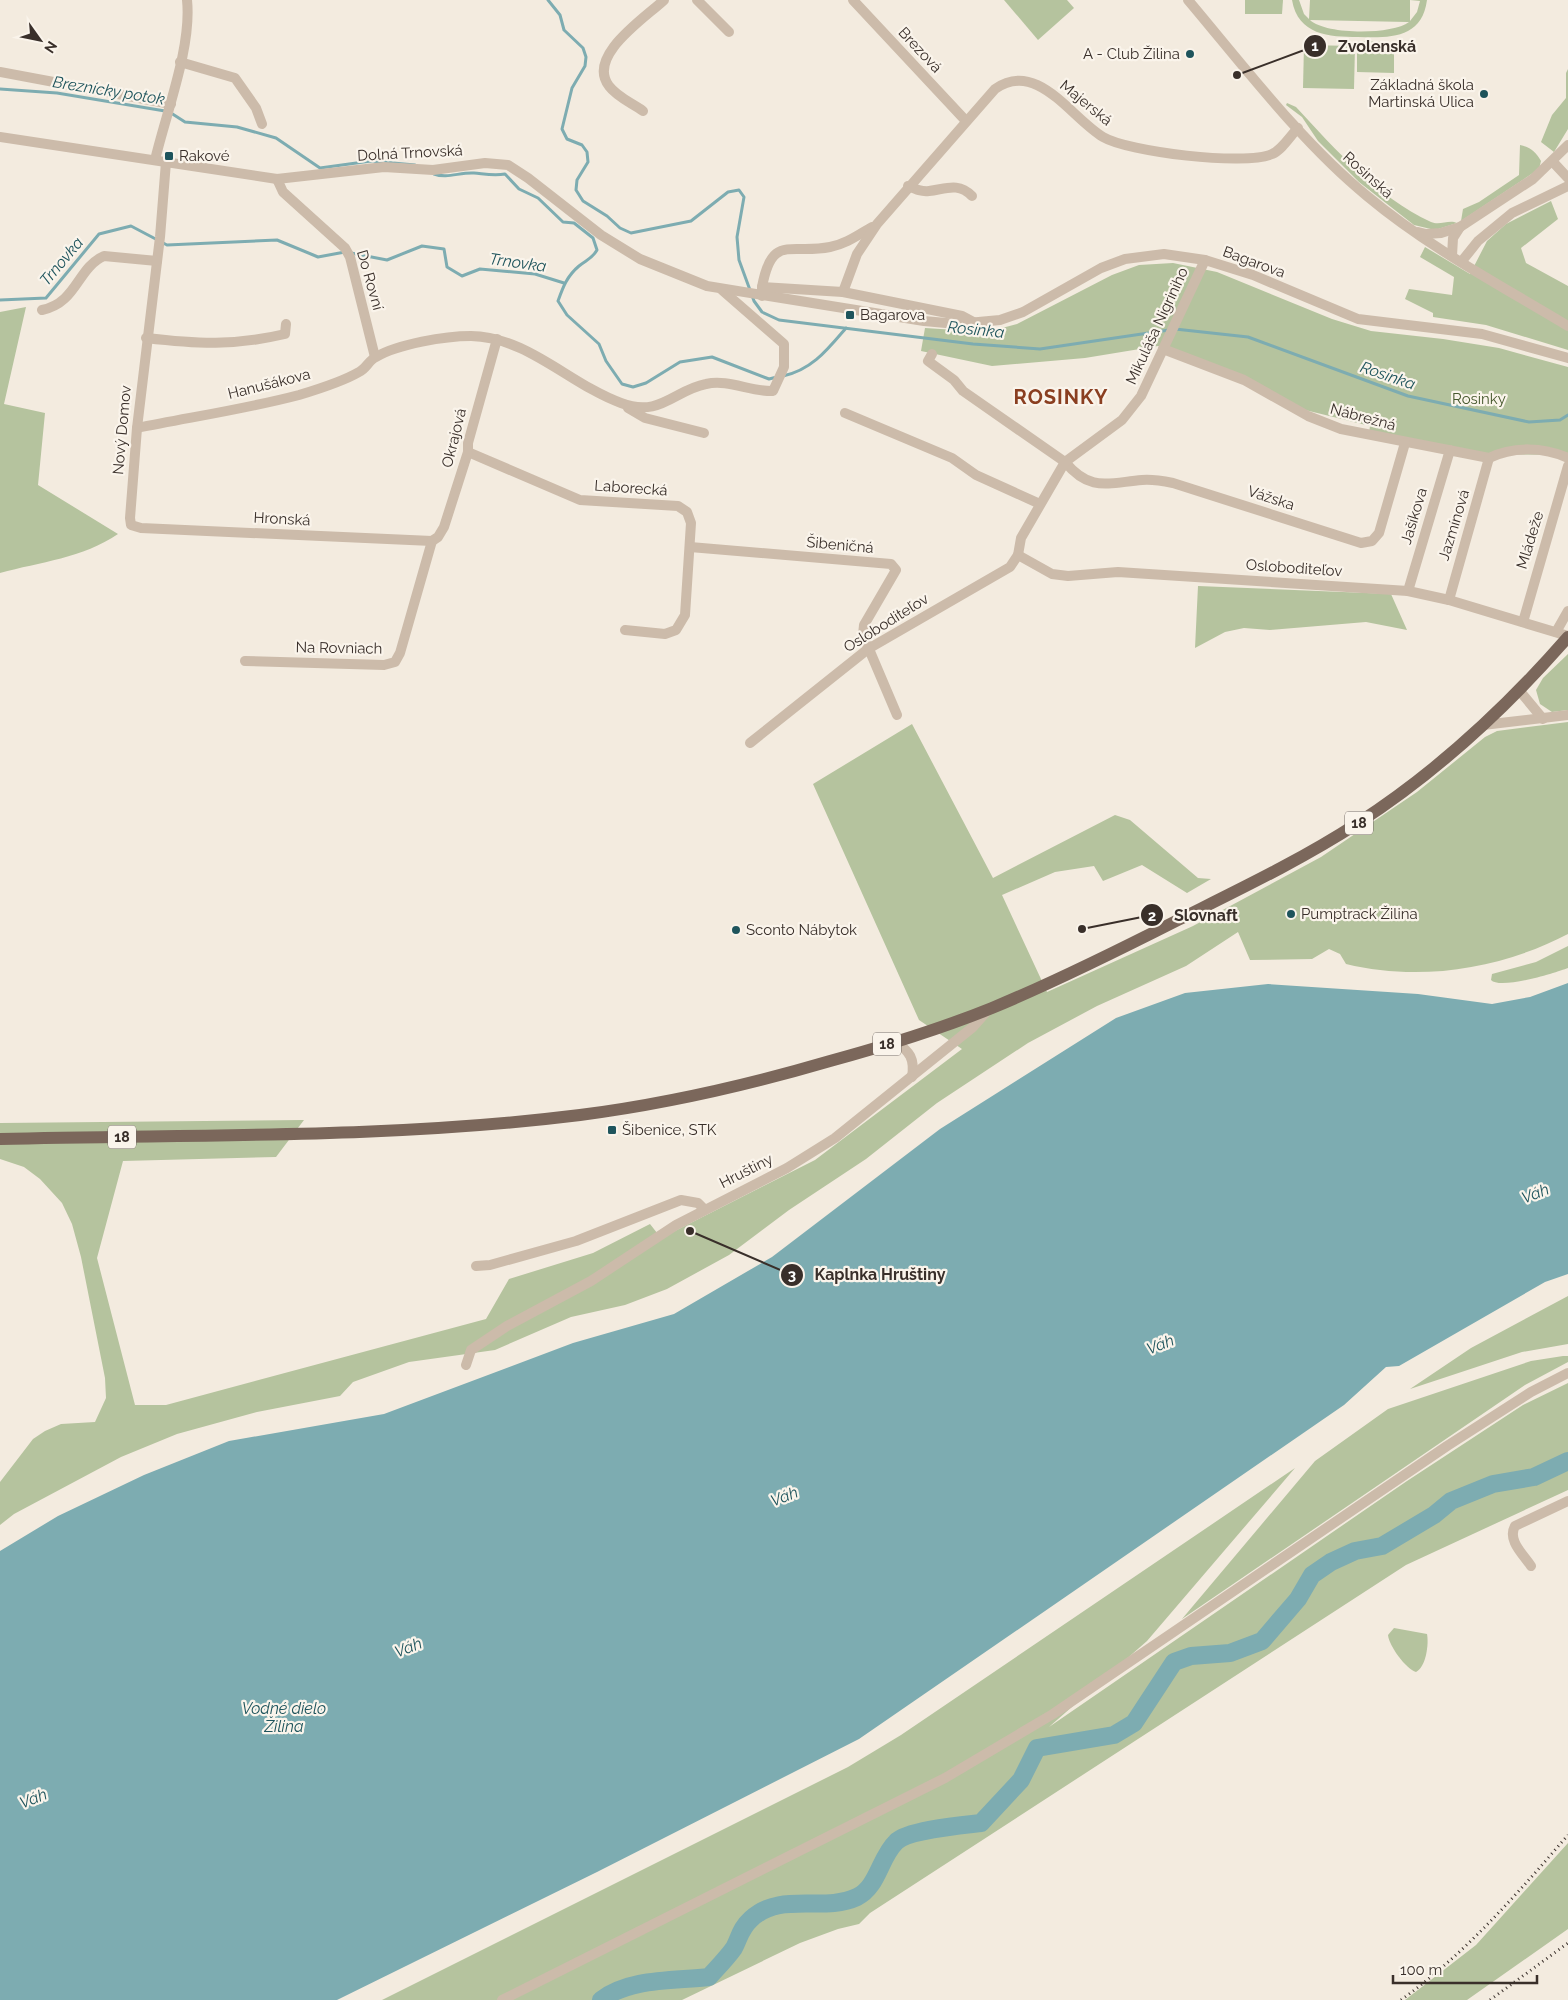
<svg xmlns="http://www.w3.org/2000/svg" width="1568" height="2000" viewBox="0 0 1568 2000" font-family="Raleway,sans-serif">
	<style>
		.green { fill: #b5c39e; fill-rule: evenodd }
		.water { fill: #7dacb1 }
		.lines { fill: none; stroke-linecap: round; stroke-linejoin: round }
		.stream { stroke: #7dacb1; stroke-width: 3 }
		.river { stroke: #7dacb1; stroke-width: 18 }
		.minor { stroke: #cba; stroke-width: 10 }
		.major { stroke: #7b675b; stroke-width: 12 }
		.rail { stroke: #392f2a; stroke-width: 3; stroke-dasharray: 1 4; stroke-linecap: butt }
		.poi-dot { fill: #1e545c; stroke: #faf4eb; stroke-width: 2 }
		.labels { text-anchor: middle; stroke-width: 4.5; stroke-linejoin: round; paint-order: stroke }
		.shield { fill: #faf4eb; stroke: #736a64; stroke-width: 1 }
		.shield-label { font-size: 14px; font-weight: bold; fill: #392f2a }
		.street-label { font-size: 15px; fill: #392f2a; stroke: #faf4eb }
		.poi-label { font-size: 15px; fill: #392f2a; stroke: #faf4eb; text-anchor: start }
		.park-label { font-size: 15px; fill: #46582d; stroke: #faf4eb }
		.water-label { font-size: 16px; font-style: italic; fill: #1e545c; stroke: #faf4eb }
		.district-label { font-size: 20px; font-weight: bold; letter-spacing: 1px; fill: #8a3f21; stroke: #faf4eb }
		.leader { fill: none; stroke: #392f2a; stroke-width: 2 }
		.callout-dot { fill: #392f2a; stroke: #faf4eb; stroke-width: 2 }
		.mark-label { font-size: 15px; text-anchor: middle; font-weight: bold; fill: #fff }
		.callout-label { font-size: 16px; text-anchor: middle; font-weight: bold; fill: #392f2a; stroke: #faf4eb; stroke-width: 4.5; stroke-linejoin: round; paint-order: stroke }
	</style>
	<rect width="100%" height="100%" fill="#f3ebdf"/>
	<!-- green -->
	<g class="green">
		<polygon points="1004,0 1067,0 1074,8 1038,40"/>
		<polygon points="1245,0 1283,0 1282,14 1245,14"/>
		<path d="M1292,0H1299L1304,14L1309,19L1310,0H1410V21L1417,12L1420,1L1410,0H1427C1422,39 1389,38 1358,37C1329,37 1298,35 1292,0ZM1310,20L1408,22H1409C1392,35 1326,35 1310,20Z"/>
		<polygon points="1357,41 1394,42 1394,73 1357,72"/>
		<polygon points="1304,45 1355,46 1354,89 1303,88"/>
		<polygon points="1568,69 1568,129 1554,152 1541,142 1552,115 1566,98 1566,73"/>
		<path d="M1287,103L1296,107C1337,151 1376,196 1431,222C1440,226 1449,219 1457,223L1435,230L1414,225L1359,182L1318,141L1302,117L1286,105Z"/>
		<path d="M1520,145C1530,147 1536,152 1541,161L1539,169L1461,221L1463,209L1479,202L1519,175Z"/>
		<polygon points="1551,201 1558,219 1521,248 1526,263 1568,286 1568,350 1486,325 1433,317 1433,313 1405,299 1409,289 1452,295 1454,277 1420,257 1425,247 1470,274 1487,241 1506,224"/>
		<polygon points="1173,263 1217,272 1332,319 1371,331 1443,339 1499,348 1568,367 1568,455 1485,454 1369,433 1370,426 1301,409 1174,350 1158,346 1085,358 992,366 921,351 925,328 987,332 1017,324 1112,275 1139,265"/>
		<path d="M26,307L4,404L45,413L38,485L118,534C83,558 40,562 0,573V312Z"/>
		<polygon points="1198,586 1391,594 1407,630 1366,622 1270,630 1244,628 1225,632 1195,648"/>
		<polygon points="1568,654 1568,710 1552,712 1540,704 1536,690 1543,678"/>
		<path d="M1568,722V934C1501,969 1420,982 1346,964L1340,954L1329,949L1312,959L1250,960L1238,932L1186,966L1097,1006L1028,1043L937,1103L866,1159L789,1210L729,1255L667,1289L625,1305L571,1317L495,1350L409,1362L353,1382L340,1396L257,1412L177,1434L121,1457L14,1514L0,1525V1482L33,1439L45,1431L61,1424L95,1422L106,1398L105,1378L81,1257L72,1224L62,1203L40,1179L24,1167L0,1159V1123L304,1120L276,1157L123,1161L97,1258L135,1405H166L486,1319L509,1279L593,1253L650,1224L661,1238L815,1160L962,1049L919,1020L813,784L912,724L993,878L1115,815L1130,820L1198,878L1211,879L1187,893L1142,865L1103,881L1094,866L1055,872L1002,895L1047,992L1193,926L1321,857L1417,792L1485,737L1497,731Z"/>
		<path d="M1568,946V968C1555,973 1500,990 1491,980L1492,974L1536,962Z"/>
		<polygon points="1568,1296 1568,1344 1522,1352 1410,1389 1471,1348"/>
		<polygon points="1563,1356 1568,1356 1568,1362 1525,1385 1182,1619 1315,1461 1388,1409 1531,1361"/>
		<polygon points="1568,1383 1568,1490 1406,1565 870,1913 859,1924 838,1929 800,1943 682,2000 382,2000 848,1767 901,1735 1295,1468 1147,1641 1049,1727 1407,1481 1523,1405"/>
		<path d="M1394,1628L1427,1634C1429,1644 1426,1667 1416,1672C1406,1669 1389,1646 1388,1635Z"/>
		<polygon points="1568,1843 1568,1929 1467,2000 1405,2000 1476,1945"/>
	</g>
	<!-- water -->
	<polygon class="water" points="1568,983 1568,1274 1545,1282 1399,1366 1386,1367 1344,1405 859,1739 597,1872 337,2000 0,2000 0,1551 58,1516 144,1475 229,1441 384,1414 573,1343 674,1314 772,1257 940,1129 1116,1018 1185,993 1268,984 1418,994 1492,1004 1530,997"/>
	<g class="lines">
		<!-- stream -->
		<g class="stream">
			<polyline points="548,0 560,15 564,30 583,48 586,57 585,66 572,88 562,129 567,139 582,145 587,152 588,162 577,180 576,190 583,201 607,216 620,228 631,233 691,221 728,192 739,190 744,197 737,237 739,260 754,301 762,312 779,320 973,344 1040,349 1169,330"/>
			<polyline points="0,89 57,93 165,111"/>
			<polyline points="171,113 185,122 237,127 276,138 320,168 371,161 415,165"/>
			<path d="M434,174C447,179 460,172 474,173C485,174 494,176 505,174L519,189L538,198L563,222L574,223L593,238L597,250C592,259 586,260 579,266C567,276 563,287 558,301L567,315L599,344L606,361L622,384L633,387L646,383L680,362L712,357L769,379L777,377"/>
			<polyline points="351,253 387,260 422,246 444,249 447,267 462,276 480,269 535,274 564,283"/>
			<polyline points="0,300 46,298 99,234 131,226 167,245 277,240 318,257 345,252"/>
			<polyline points="1175,329 1248,337 1408,396 1529,422 1560,420 1568,415"/>
			<path d="M783,376C812,370 828,349 846,328"/>
		</g>
		<!-- river -->
		<path class="river" d="M601,2000C629,1978 674,1981 709,1977C717,1968 727,1958 734,1948C740,1937 740,1929 751,1919C781,1891 823,1913 857,1897C878,1887 880,1857 896,1842C907,1830 964,1825 981,1823L1021,1780L1037,1748L1114,1735L1134,1723L1174,1662L1191,1656L1230,1653L1262,1641L1298,1599L1312,1575L1331,1562L1355,1551L1382,1546L1434,1515L1451,1501L1493,1484L1534,1477L1568,1461"/>
		<!-- minor -->
		<g class="minor">
			<polyline points="697,0 729,32"/>
			<polyline points="853,0 966,121"/>
			<path d="M1188,0C1242,64 1302,143 1367,196C1428,247 1500,285 1568,326"/>
			<polyline points="180,62 235,78 256,108 262,124"/>
			<polyline points="0,72 171,104"/>
			<path d="M643,111C632,103 617,97 609,86C586,56 645,18 664,0"/>
			<polyline points="0,137 277,179 384,167 433,170 485,163 508,165 528,178 601,235 640,259 707,286 924,321 957,324 1000,320 1023,312 1101,268 1125,259 1164,254 1205,260 1253,275 1358,319 1482,334 1568,358"/>
			<path d="M155,160C166,113 192,47 187,0"/>
			<polyline points="166,162 160,237 137,428 130,518 131,525 141,528 432,541"/>
			<polyline points="1553,162 1568,178"/>
			<polyline points="277,179 283,192 345,248 350,257 375,357"/>
			<path d="M908,186C915,189 921,192 929,191C946,189 958,182 972,196"/>
			<polyline points="1418,232 1426,234 1441,233 1460,227 1533,179 1568,145"/>
			<polyline points="1452,256 1453,238 1460,227"/>
			<polyline points="1462,261 1478,241 1512,213 1568,186"/>
			<path d="M762,287C772,233 790,255 830,247C846,244 858,235 872,227"/>
			<path d="M843,292L857,254L877,224L995,89C1037,59 1071,118 1103,137C1128,152 1245,166 1272,154C1282,150 1290,136 1298,128"/>
			<polyline points="762,296 762,287 843,292 962,316 975,323"/>
			<path d="M42,310C77,303 77,268 104,256L157,261"/>
			<path d="M146,338C198,344 234,346 285,334L286,324"/>
			<path d="M1163,349L1244,380L1308,416L1341,429L1489,458C1513,446 1544,447 1568,458"/>
			<path d="M932,354L928,361L954,380L963,391L1065,462C1090,492 1107,483 1142,480C1152,479 1163,481 1173,483L1361,543L1372,541L1379,533L1405,443"/>
			<polyline points="628,408 645,418 704,433"/>
			<polyline points="845,413 952,458 976,475 1040,504"/>
			<path d="M137,428C191,417 246,409 299,395C319,389 342,382 359,372C366,369 369,360 376,357C398,344 445,336 471,336C528,337 569,384 621,403C660,418 674,390 706,384C729,379 750,392 773,391L784,367V344L722,290"/>
			<polyline points="468,452 580,500 678,506 687,512 691,523 685,615 676,630 665,634 625,630"/>
			<polyline points="432,541 438,537 444,527 468,452 468,443 497,339"/>
			<polyline points="690,547 891,564 896,570 864,625 863,635 897,715"/>
			<polyline points="1018,555 1052,574 1068,576 1118,572 1408,591 1449,600 1568,636"/>
			<polyline points="1408,591 1450,450"/>
			<polyline points="1449,600 1489,458"/>
			<polyline points="1523,622 1568,466"/>
			<polyline points="1556,632 1568,611"/>
			<polyline points="245,661 384,665 395,662 400,653 432,541"/>
			<polyline points="1519,690 1543,719"/>
			<polyline points="1483,725 1568,715"/>
			<polyline points="750,743 868,649 1010,567 1018,555 1021,538 1065,462 1122,420 1141,396 1205,260"/>
			<path d="M895,1042C910,1051 915,1059 912,1077"/>
			<polyline points="476,1266 490,1265 576,1241 681,1200 698,1203 704,1209"/>
			<polyline points="466,1365 471,1350 507,1326 591,1281 676,1225 787,1168 835,1138 973,1027 988,1010"/>
			<path d="M1531,1566C1523,1554 1507,1540 1515,1526L1568,1501"/>
			<polyline points="502,2000 945,1778 1053,1714 1447,1446 1531,1392 1568,1373"/>
		</g>
		<!-- major -->
		<path class="major" d="M0,1139C193,1134 388,1139 580,1115C665,1104 748,1085 830,1061C885,1046 940,1029 992,1008C1055,982 1117,951 1178,920C1238,890 1301,860 1358,823C1437,772 1506,708 1568,637"/>
		<!-- rail -->
		<g class="rail">
			<path d="M1401,2000C1465,1954 1517,1894 1568,1835"/>
			<polyline points="1490,2000 1568,1943"/>
		</g>
	</g>
	<!-- markers -->
	<g class="poi-dot">
		<circle cx="1190" cy="54" r="5"/>
		<circle cx="1484" cy="94" r="5"/>
		<rect x="164" y="151" width="10" height="10" rx="2.5"/>
		<rect x="845" y="310" width="10" height="10" rx="2.5"/>
		<circle cx="1291" cy="914" r="5"/>
		<circle cx="736" cy="930" r="5"/>
		<rect x="607" y="1125" width="10" height="10" rx="2.5"/>
	</g>
	<g class="labels">
		<!-- shield labels -->
		<g class="shield">
			<rect x="1345" y="811.5" width="28" height="23" rx="4"/>
			<rect x="873" y="1032.5" width="28" height="23" rx="4"/>
			<rect x="108" y="1125.5" width="28" height="23" rx="4"/>
		</g>
		<g class="shield-label">
			<text x="1359" y="828">18</text>
			<text x="887" y="1049">18</text>
			<text x="122" y="1142">18</text>
		</g>
		<!-- street labels -->
		<g class="street-label">
			<text transform="translate(920 50) rotate(47)" y="5">Brezová</text>
			<text transform="translate(1086 103) rotate(39)" y="5">Majerská</text>
			<text transform="translate(410 153) rotate(-3)" y="5">Dolná Trnovská</text>
			<text transform="translate(1368 175) rotate(42)" y="5">Rosinská</text>
			<text transform="translate(1254 262) rotate(20)" y="5">Bagarova</text>
			<text transform="translate(370 280) rotate(74)" y="5">Do Rovní</text>
			<text transform="translate(1157 326) rotate(-65)" y="5">Mikuláša Nigriniho</text>
			<text transform="translate(269 384) rotate(-14)" y="5">Hanušákova</text>
			<text transform="translate(1363 417) rotate(15)" y="5">Nábrežná</text>
			<text transform="translate(122 430) rotate(-85)" y="5">Nový Domov</text>
			<text transform="translate(454 438) rotate(-76)" y="5">Okrajová</text>
			<text transform="translate(631 488) rotate(4)" y="5">Laborecká</text>
			<text transform="translate(1271 498) rotate(18)" y="5">Vážska</text>
			<text transform="translate(1414 516) rotate(-73)" y="5">Jašíkova</text>
			<text transform="translate(282 519) rotate(3)" y="5">Hronská</text>
			<text transform="translate(1454 525) rotate(-73)" y="5">Jazmínová</text>
			<text transform="translate(1530 540) rotate(-73)" y="5">Mládeže</text>
			<text transform="translate(840 545) rotate(5)" y="5">Šibeničná</text>
			<text transform="translate(1294 568) rotate(4)" y="5">Osloboditeľov</text>
			<text transform="translate(886 623) rotate(-32)" y="5">Osloboditeľov</text>
			<text transform="translate(339 648) rotate(1)" y="5">Na Rovniach</text>
			<text transform="translate(746 1171) rotate(-27)" y="5">Hruštiny</text>
		</g>
		<!-- poi labels -->
		<g class="poi-label">
			<text x="1180" y="59" text-anchor="end">A - Club Žilina</text>
			<text x="1474" y="90" text-anchor="end">Základná škola<tspan x="1474" dy="17">Martinská Ulica</tspan></text>
			<text x="179" y="161">Rakové</text>
			<text x="860" y="320">Bagarova</text>
			<text x="1301" y="919">Pumptrack Žilina</text>
			<text x="746" y="935">Sconto Nábytok</text>
			<text x="622" y="1135">Šibenice, STK</text>
		</g>
		<!-- park labels -->
		<g class="park-label">
			<text x="1479" y="404">Rosinky</text>
		</g>
		<!-- water labels -->
		<g class="water-label">
			<text transform="translate(109 90) rotate(9)" y="6">Breznícky potok</text>
			<text transform="translate(61 261) rotate(-50)" y="6">Trnovka</text>
			<text transform="translate(518 262) rotate(8)" y="6">Trnovka</text>
			<text transform="translate(976 329) rotate(6)" y="6">Rosinka</text>
			<text transform="translate(1388 375) rotate(19)" y="6">Rosinka</text>
			<text transform="translate(1535 1193) rotate(-22)" y="6">Váh</text>
			<text transform="translate(1160 1344) rotate(-22)" y="6">Váh</text>
			<text transform="translate(784 1496) rotate(-22)" y="6">Váh</text>
			<text transform="translate(408 1647) rotate(-22)" y="6">Váh</text>
			<text x="284" y="1714">Vodné dielo<tspan x="284" dy="18">Žilina</tspan></text>
			<text transform="translate(33 1798) rotate(-22)" y="6">Váh</text>
		</g>
		<!-- district labels -->
		<g class="district-label">
			<text x="1061" y="404">ROSINKY</text>
		</g>
	</g>
	<!-- callouts -->
	<path class="leader" d="M1237 75L1315 46M1082 929L1152 915M690 1231L792 1275"/>
	<g class="callout-dot">
		<circle cx="1237" cy="75" r="5"/>
		<circle cx="1082" cy="929" r="5"/>
		<circle cx="690" cy="1231" r="5"/>
		<circle cx="1315" cy="46" r="12"/>
		<circle cx="1152" cy="915" r="12"/>
		<circle cx="792" cy="1275" r="12"/>
	</g>
	<g class="mark-label">
		<text x="1315" y="51">1</text>
		<text x="1152" y="921">2</text>
		<text x="792" y="1280">3</text>
	</g>
	<g class="callout-label">
		<text x="1377" y="52">Zvolenská</text>
		<text x="1206" y="921">Slovnaft</text>
		<text x="880" y="1280">Kaplnka Hruštiny</text>
	</g>
	<!-- north arrow -->
	<g transform="translate(40 40) rotate(123)" stroke="#faf4eb" stroke-width="4" paint-order="stroke">
	<path d="M0-4L9 19L0 12L-9 19Z" fill="#392f2a"/>
	<text y="-8" font-size="14" font-weight="bold" text-anchor="middle" fill="#392f2a">N</text>
	</g>
	<!-- scale -->
	<path d="M1393 1975v8h144v-8" fill="none" stroke="#392f2a" stroke-width="2.5"/>
	<text x="1400" y="1975" font-size="15" fill="#392f2a" stroke="#faf4eb" stroke-width="4" paint-order="stroke">100 m</text>
</svg>
